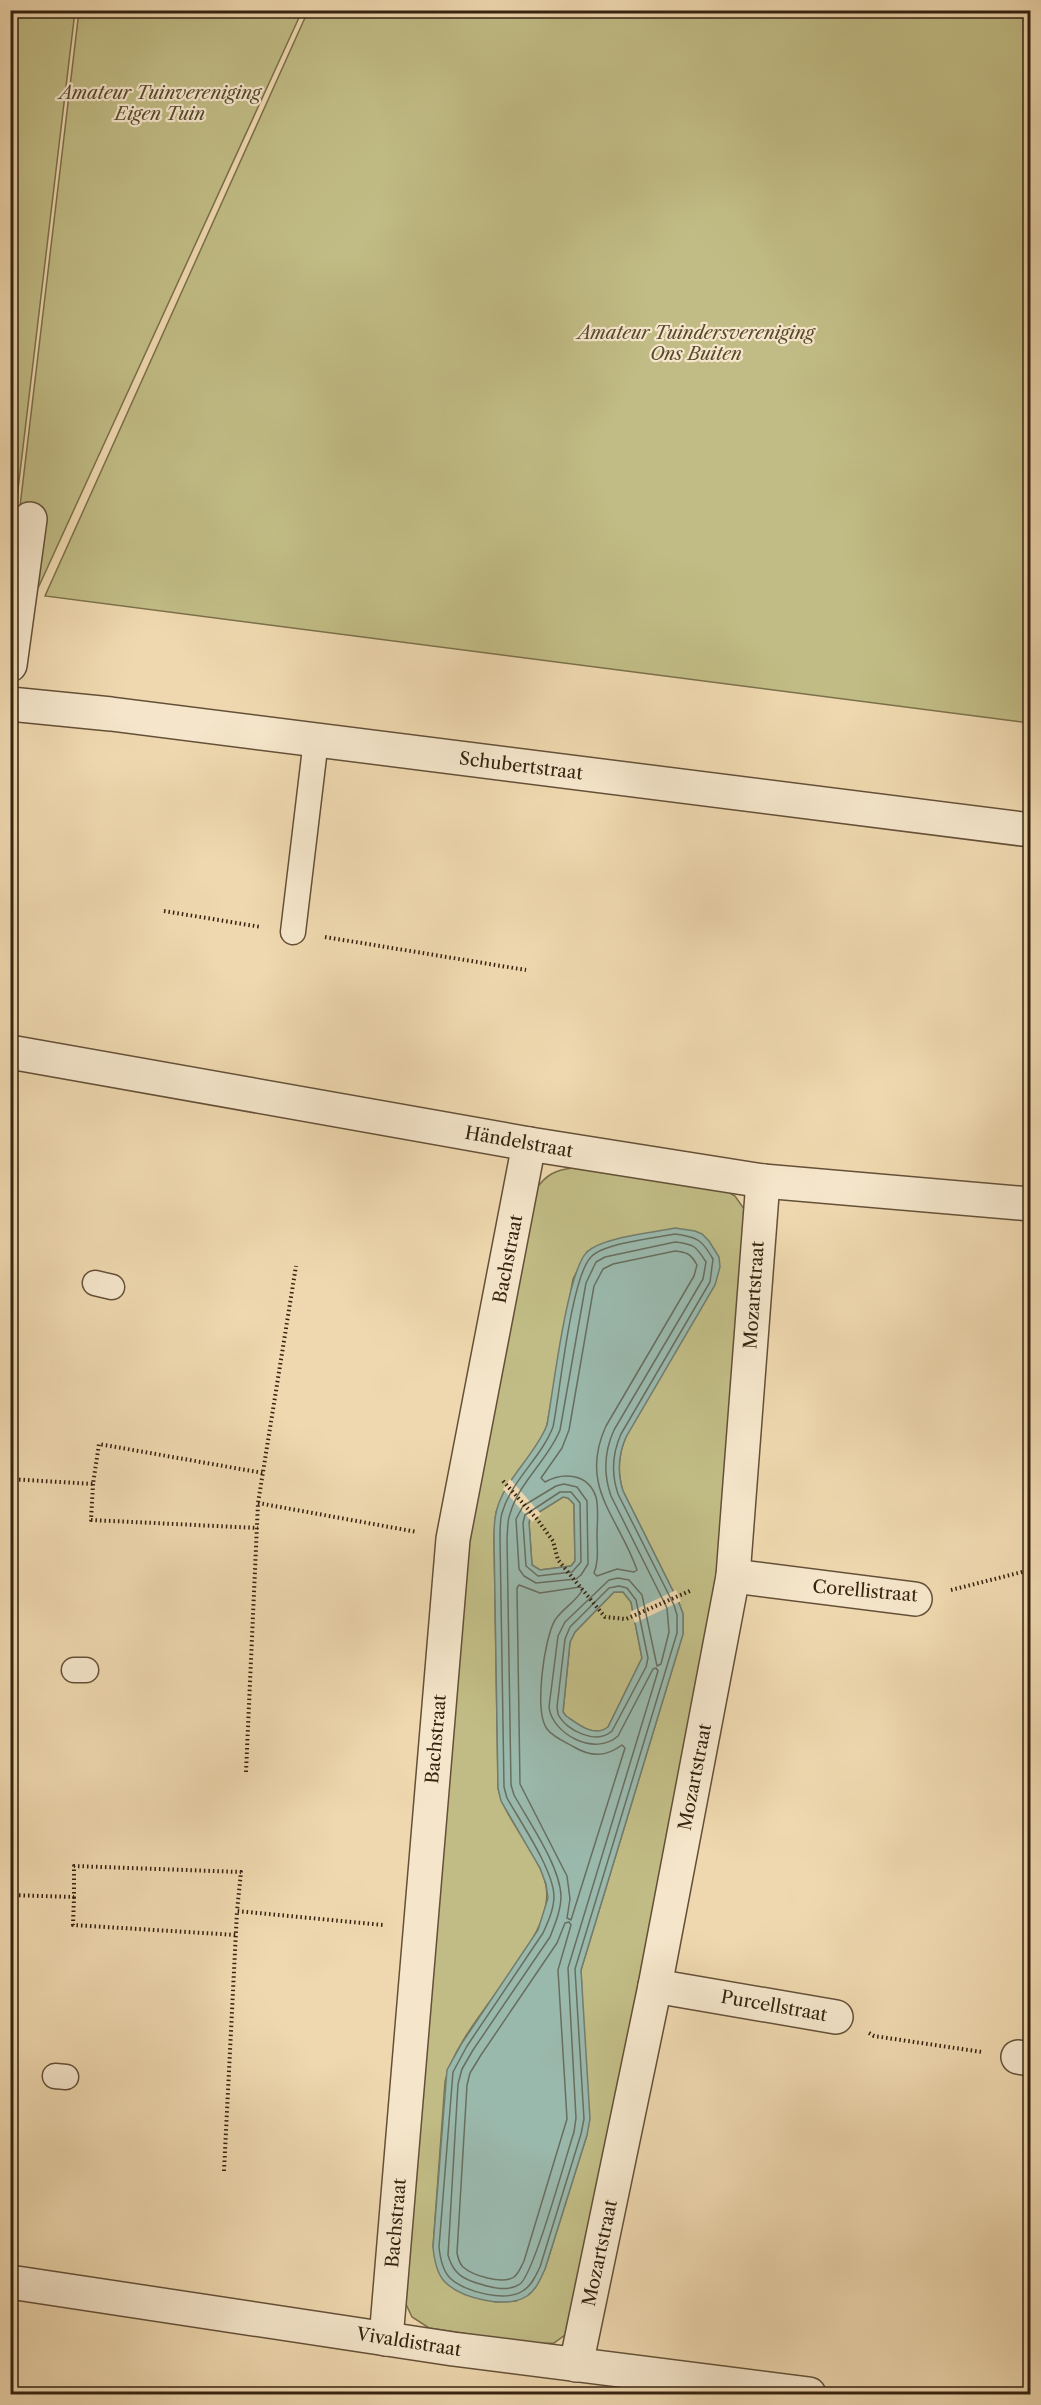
<svg xmlns="http://www.w3.org/2000/svg" width="1041" height="2405" viewBox="0 0 1041 2405" font-family="'Libre Caslon Text',serif">
	<style>
		.green { fill: #c1bc85; stroke: #7b704b; stroke-width: 1.5; fill-rule: evenodd }
		.water { fill: #9ab9ad; stroke: #727d6f; stroke-width: 1.5; fill-rule: evenodd }
		.pier { fill: #efd8af }
		.lines { fill: none; stroke-linecap: round; stroke-linejoin: round }
		.shore { stroke: #686e5f; stroke-width: 1.5 }
		.service-casing { stroke: #645038; stroke-width: 27 }
		.minor-casing { stroke: #645038; stroke-width: 36 }
		.path { stroke: #352311; stroke-width: 4; stroke-dasharray: 1.5 3; stroke-linecap: butt }
		.service { stroke: #f5e6cb; stroke-width: 24 }
		.minor { stroke: #f5e6cb; stroke-width: 33 }
		.labels { text-anchor: middle; stroke-width: 4.5; stroke-linejoin: round; paint-order: stroke }
		.park-label { font-size: 18px; font-style: italic; fill: #58492e; stroke: #f5e6cb }
		.street-label { font-size: 18px; fill: #352311; stroke: #f5e6cb }
	</style>
	<rect width="100%" height="100%" fill="#efd8af"/>
	<filter id="stains"><feTurbulence type="fractalNoise" baseFrequency=".00333" numOctaves="4"/><feColorMatrix values="0 0 0 0 .2 0 0 0 0 .09 0 0 0 0 .02 0 0 0 .5 -.17"/></filter>
	<radialGradient id="worn" r=".72"><stop offset=".6" stop-color="#630" stop-opacity="0"/><stop offset="1" stop-color="#630" stop-opacity=".3"/></radialGradient>
	<!-- green -->
	<g class="green">
		<polygon points="11,11 75,11 11,548"/>
		<polygon points="79,11 302,11 34,597 11,582"/>
		<polygon points="308,11 1030,11 1030,723 45,596"/>
		<path d="M572,1168L721,1188L735,1196L747,1213L717,1592L569,2332L554,2343L533,2344L429,2328L412,2317L404,2300L467,1542L536,1189C546,1175 555,1170 572,1168ZM587,1252L626,1437C618,1455 617,1472 623,1491L679,1603L683,1614V1634L581,1970L587,2135L545,2269L535,2288L521,2298L516,2301L496,2302L466,2294L433,2247L445,2082C456,2023 557,1941 546,1886C540,1854 505,1821 498,1788L494,1537L496,1512L543,1436L547,1425L573,1279Z"/>
		<polygon points="563,1497 568,1498 574,1504 575,1561 571,1566 540,1570 532,1565 529,1523 531,1517"/>
		<path d="M614,1592H623L631,1602L642,1658L608,1727C594,1738 578,1724 566,1716L563,1712L570,1642L575,1632Z"/>
	</g>
	<!-- water -->
	<path class="water" d="M675,1228L695,1231L702,1234L709,1241L719,1257L720,1267L715,1285L626,1437C618,1455 617,1472 623,1491L679,1603L683,1614V1634L581,1970L590,2119L587,2135L545,2269C541,2278 536,2290 527,2296C507,2309 462,2299 445,2282C436,2273 434,2258 433,2247L447,2070L462,2043L538,1930L548,1898L546,1884L540,1868L501,1801L498,1788L494,1537C494,1529 494,1521 496,1513C503,1480 535,1456 547,1425C553,1392 567,1271 587,1252C602,1237 653,1233 675,1228ZM563,1497L568,1498L574,1504L575,1561L571,1566L540,1570L532,1565L529,1522L531,1517ZM614,1592H623L631,1602L642,1658L608,1727C594,1738 578,1724 566,1716L563,1712L570,1642L575,1632Z"/>
	<!-- pier -->
	<g class="pier">
		<polygon points="510,1479 541,1514 532,1522 503,1489"/>
		<polygon points="676,1590 681,1601 635,1623 630,1612"/>
	</g>
	<g class="lines">
		<!-- shore -->
		<g class="shore">
			<path d="M675,1234C698,1237 702,1240 713,1259L710,1282L621,1434C612,1454 611,1473 618,1494L674,1605L677,1615V1633L575,1969L584,2119L581,2134L540,2267C536,2275 532,2285 524,2290C507,2303 464,2292 450,2278C442,2270 440,2257 439,2247L453,2072L467,2046L543,1933C548,1922 554,1909 554,1896C553,1869 521,1823 507,1798L504,1787L500,1537C500,1529 500,1520 502,1513C511,1481 541,1458 553,1427C560,1393 571,1277 591,1257C604,1243 655,1238 675,1234Z"/>
			<path d="M675,1242C694,1244 696,1246 706,1262L703,1279L614,1430C604,1452 603,1473 611,1496L667,1608L669,1632L661,1664L657,1666L642,1595L629,1580L618,1578L609,1580L565,1622L558,1636L549,1707C552,1734 595,1757 618,1736L653,1669L656,1668L658,1671L568,1968L576,2118L574,2132C566,2156 534,2274 520,2284C508,2292 493,2288 480,2284C462,2279 453,2273 448,2255L458,2084L462,2069L473,2050L550,1937C555,1924 561,1910 561,1896C560,1866 529,1822 514,1795L511,1785L507,1537C508,1530 507,1521 510,1514C519,1482 548,1460 560,1430L586,1283L596,1262L605,1257Z"/>
			<path d="M675,1251C687,1252 691,1254 697,1265L694,1276L606,1426C578,1487 619,1517 637,1570L634,1572L617,1569L597,1576L594,1573C599,1561 597,1548 597,1535C597,1524 599,1508 596,1497C588,1473 563,1472 545,1482L541,1478L562,1448L569,1430L594,1286L603,1269L613,1264Z"/>
			<polygon points="564,1484 577,1487 587,1501 588,1564 581,1575 576,1579 536,1583 524,1576 519,1569 516,1519 523,1506 556,1486"/>
			<polygon points="560,1492 571,1492 580,1503 581,1562 572,1572 538,1576 526,1566 523,1523 525,1515"/>
			<path d="M519,1585L540,1593L580,1587L583,1589C577,1601 563,1608 555,1620C544,1639 534,1711 547,1729C553,1737 565,1742 574,1747C591,1757 606,1757 622,1745L625,1748L571,1920L567,1918L570,1899L567,1876L520,1784L517,1588Z"/>
			<path d="M619,1586L627,1588L636,1600L648,1658L646,1667L612,1731C597,1745 566,1731 558,1714L557,1707L565,1639L570,1627L609,1588Z"/>
			<path d="M569,1922L571,1925L558,1970L567,2119L524,2261C521,2267 519,2273 514,2277C502,2285 472,2275 463,2267C459,2263 458,2258 457,2253L467,2085L470,2073L481,2055L557,1943L565,1923Z"/>
		</g>
		<!-- service casing -->
		<g class="service-casing">
			<g id="service">
				<polyline points="293,932 316,740"/>
				<polyline points="95,1283 112,1287"/>
				<polyline points="74,1670 86,1670"/>
				<polyline points="55,2076 66,2077"/>
			</g>
		</g>
		<!-- minor casing -->
		<g class="minor-casing">
			<g id="minor">
				<polyline points="10,665 30,519"/>
				<polyline points="10,704 111,714 1030,830"/>
				<polyline points="10,1052 529,1144 763,1181 1030,1204"/>
				<polyline points="733,1576 915,1599"/>
				<polyline points="655,1986 836,2017"/>
				<polyline points="1018,2057 1030,2059"/>
				<polyline points="10,2282 453,2349 809,2394"/>
				<polyline points="386,2339 453,1539 529,1144"/>
				<polyline points="576,2365 655,1986 733,1576 763,1181"/>
			</g>
		</g>
		<!-- path -->
		<g class="path">
			<polyline points="164,911 261,927"/>
			<polyline points="325,937 526,970"/>
			<polyline points="10,1479 93,1484 99,1444 263,1473"/>
			<polyline points="503,1481 537,1519 553,1541 558,1560 605,1617 626,1619 692,1590"/>
			<polyline points="93,1484 91,1520 258,1528"/>
			<polyline points="258,1503 417,1532"/>
			<polyline points="951,1590 1030,1570"/>
			<polyline points="246,1772 258,1503 296,1266"/>
			<polyline points="10,1895 74,1897 74,1866 241,1872 237,1911"/>
			<polyline points="74,1897 73,1925 236,1935"/>
			<polyline points="869,2033 874,2036 982,2052"/>
			<polyline points="224,2171 237,1911 383,1925"/>
			<polyline points="446,2394 447,2386"/>
		</g>
		<!-- service -->
		<use href="#service" class="service"/>
		<!-- minor -->
		<use href="#minor" class="minor"/>
	</g>
	<g class="labels">
		<!-- park labels -->
		<g class="park-label">
			<text x="160" y="99">Amateur Tuinvereniging<tspan x="160" dy="21">Eigen Tuin</tspan></text>
			<text x="696" y="339">Amateur Tuindersvereniging<tspan x="696" dy="21">Ons Buiten</tspan></text>
		</g>
		<!-- street labels -->
		<g class="street-label">
			<text transform="translate(521 766) rotate(7)" y="6">Schubertstraat</text>
			<text transform="translate(519 1142) rotate(10)" y="6">Händelstraat</text>
			<text transform="translate(508 1259) rotate(-79)" y="6">Bachstraat</text>
			<text transform="translate(754 1295) rotate(-86)" y="6">Mozartstraat</text>
			<text transform="translate(865 1591) rotate(5)" y="6">Corellistraat</text>
			<text transform="translate(436 1739) rotate(-85)" y="6">Bachstraat</text>
			<text transform="translate(695 1777) rotate(-79)" y="6">Mozartstraat</text>
			<text transform="translate(774 2006) rotate(10)" y="6">Purcellstraat</text>
			<text transform="translate(396 2223) rotate(-85)" y="6">Bachstraat</text>
			<text transform="translate(600 2253) rotate(-78)" y="6">Mozartstraat</text>
			<text transform="translate(409 2342) rotate(9)" y="6">Vivaldistraat</text>
		</g>
	</g>
	<!-- margin -->
	<rect width="1041" height="2405" fill="none" stroke="#efd8af" stroke-width="36"/>
	<rect x="12" y="12" width="1017" height="2381" fill="none" stroke="#352311" stroke-width="3"/>
	<rect x="18" y="18" width="1005" height="2369" fill="none" stroke="#352311" stroke-width="1.5"/>
	<rect width="100%" height="100%" filter="url(#stains)"/>
	<rect width="100%" height="100%" fill="url(#worn)"/>
</svg>
